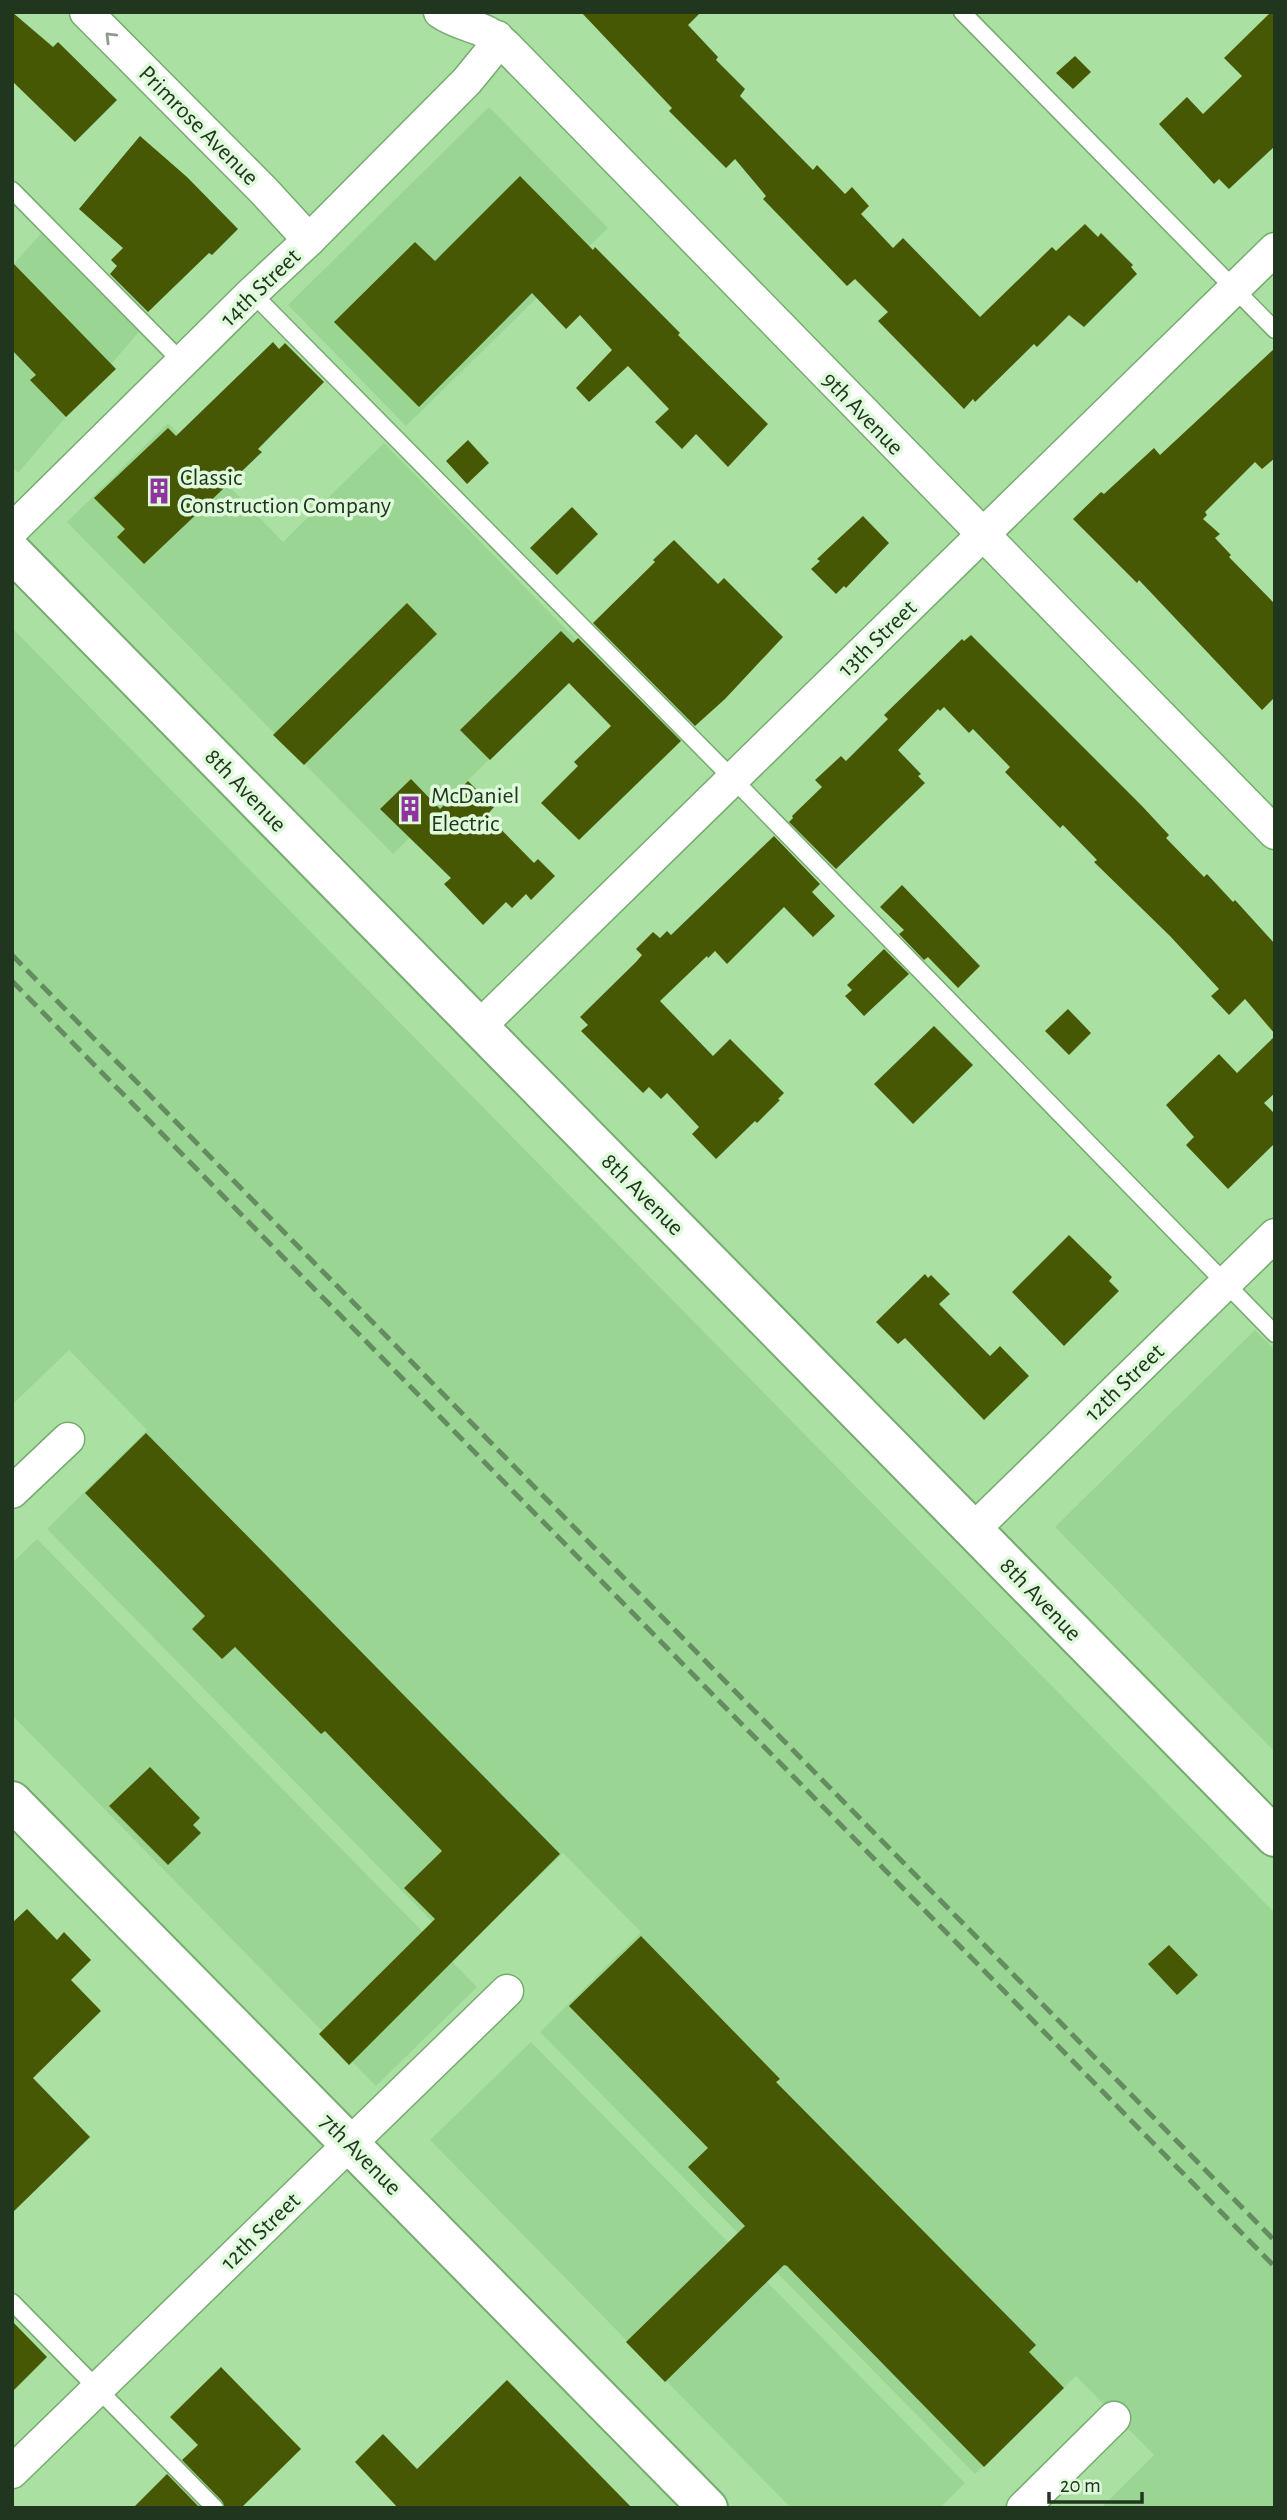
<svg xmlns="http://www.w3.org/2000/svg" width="1287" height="2520" viewBox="0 0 1287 2520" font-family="'Alegreya Sans',sans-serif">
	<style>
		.built { fill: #9ad593 }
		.building { fill: #475805 }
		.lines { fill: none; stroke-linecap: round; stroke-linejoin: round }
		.service-casing { stroke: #76aa6f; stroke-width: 19 }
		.minor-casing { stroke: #76aa6f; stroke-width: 35 }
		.tertiary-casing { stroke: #76aa6f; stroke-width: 42 }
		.secondary-casing { stroke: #76aa6f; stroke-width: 42 }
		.service { stroke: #fff; stroke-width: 16 }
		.minor { stroke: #fff; stroke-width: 32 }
		.tertiary { stroke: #fff; stroke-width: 38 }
		.secondary { stroke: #fff; stroke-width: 38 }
		.rail { stroke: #658c61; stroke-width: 5; stroke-dasharray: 14 7; stroke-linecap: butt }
		.oneway { stroke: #909a8e }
		.labels { text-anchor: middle; stroke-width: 7; stroke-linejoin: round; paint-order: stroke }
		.street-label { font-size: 24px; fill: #20361e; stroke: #defada }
		.poi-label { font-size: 24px; fill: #20361e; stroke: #defada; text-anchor: start }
	</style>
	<rect width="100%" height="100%" fill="#aae1a3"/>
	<!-- built -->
	<g class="built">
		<polygon points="489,107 608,228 406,426 288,305"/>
		<polygon points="45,229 142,328 18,473 12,467 12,266"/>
		<polygon points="168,423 283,542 384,443 593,657 393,854 67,522"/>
		<polygon points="12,628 1275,1913 1275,2508 1101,2508 1154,2455 1076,2376 975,2474 540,2032 641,1932 563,1853 461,1951 47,1529 147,1430 69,1350 12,1405"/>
		<polygon points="1255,1330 1275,1350 1275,1752 1055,1527"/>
		<polygon points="37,1539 477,1987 376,2086 12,1715 12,1563"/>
		<polygon points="531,2042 965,2483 940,2508 791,2508 430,2140"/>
	</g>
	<!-- building -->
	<g class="building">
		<polygon points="12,12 53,47 58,42 117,100 75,142 12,81"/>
		<polygon points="581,12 701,12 688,25 718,57 716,60 745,89 740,96 813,170 817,165 845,194 852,187 869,206 861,214 893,248 903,238 980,317 1052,247 1056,251 1085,224 1098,237 1101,233 1133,265 1131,267 1137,274 1084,327 1069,315 1037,347 1034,344 975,402 973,399 964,409 878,321 888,312 855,279 847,286 763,199 766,196 735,159 726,168 669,111 672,108"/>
		<polygon points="1271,12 1275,12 1275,146 1229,189 1219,179 1214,184 1159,124 1187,97 1203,114 1242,76 1224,58"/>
		<polygon points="1075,56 1091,72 1073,89 1056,73"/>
		<polygon points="140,136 187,177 238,229 212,255 209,253 148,312 110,274 117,266 111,260 123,248 79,209"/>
		<polygon points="520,176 593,250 595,247 680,333 678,335 768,424 728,467 696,434 682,449 655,422 669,409 628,366 589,402 576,388 612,350 580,315 566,329 532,293 419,407 334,322 415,242 435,261"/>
		<polygon points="12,262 116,369 66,417 30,380 36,375 12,350"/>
		<polygon points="273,342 279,349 285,343 324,382 258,449 262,452 144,564 117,537 125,529 94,498 168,428 176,436"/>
		<polygon points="1275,348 1275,458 1262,469 1255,462 1205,512 1207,515 1203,519 1220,534 1215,538 1231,555 1229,557 1275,604 1275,697 1262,710 1139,580 1137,583 1073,519 1101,492 1104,494 1154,448 1160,455"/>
		<polygon points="468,440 489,463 467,484 446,461"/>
		<polygon points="572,507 598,534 557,575 530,548"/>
		<polygon points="863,516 889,543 846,588 844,586 836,594 811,569 820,561 817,559"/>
		<polygon points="674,540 718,584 724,578 783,637 725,699 695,726 593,623 655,562 653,560"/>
		<polygon points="407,603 437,634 304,765 273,735"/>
		<polygon points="561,631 573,643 578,638 681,741 579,840 541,803 578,766 574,762 611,726 569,683 490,760 460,730"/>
		<polygon points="971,635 1142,806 1169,835 1166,838 1204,877 1207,874 1233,902 1235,900 1275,944 1275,1034 1245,999 1229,1015 1211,996 1219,989 1170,936 1094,862 1097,860 1063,825 1060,828 1005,772 1010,767 973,729 969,733 944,707 940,711 938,709 898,750 921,774 918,776 925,783 836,869 789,822 793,818 792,816 822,787 815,780 841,756 846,761 888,719 884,715 962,639 964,641"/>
		<polygon points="411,779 440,809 468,781 494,807 487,815 534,863 538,859 555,876 531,900 526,894 512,908 506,902 483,925 444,884 451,878 380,809"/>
		<polygon points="774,836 820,884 812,892 835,916 813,937 784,907 727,964 715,951 708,958 707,956 660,1001 713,1056 730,1039 784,1093 778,1099 780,1100 757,1123 755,1121 716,1159 692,1134 699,1127 667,1093 661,1099 649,1087 643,1093 581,1031 588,1025 580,1017 636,962 642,955 636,949 653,932 660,938 667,931 671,935"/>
		<polygon points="902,885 980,966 958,988 928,957 924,960 899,934 904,930 880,907"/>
		<polygon points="884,949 909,974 864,1016 845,996 852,990 847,985"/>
		<polygon points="1068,1009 1091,1033 1069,1055 1045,1031"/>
		<polygon points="934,1026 973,1065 913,1124 874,1084"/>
		<polygon points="1275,1036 1275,1093 1264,1103 1275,1114 1275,1143 1228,1189 1186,1145 1194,1137 1166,1105 1219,1054 1237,1073"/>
		<polygon points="1069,1235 1112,1277 1109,1281 1119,1291 1064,1346 1012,1292"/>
		<polygon points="925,1274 928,1278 931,1275 950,1294 939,1304 990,1356 1000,1346 1029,1376 984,1420 905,1338 898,1344 876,1322"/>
		<polygon points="146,1433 560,1854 349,2065 319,2034 435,1919 404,1888 442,1851 325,1731 321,1734 235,1647 222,1659 192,1629 205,1616 85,1493"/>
		<polygon points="150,1767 200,1818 193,1825 201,1833 168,1865 109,1806"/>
		<polygon points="27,1909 57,1940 64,1932 91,1960 71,1980 101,2011 33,2078 90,2137 12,2213 12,1923"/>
		<polygon points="641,1936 780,2079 776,2082 1036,2345 1029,2352 1064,2388 984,2467 787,2266 784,2265 665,2382 626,2342 745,2226 688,2167 708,2148 569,2006"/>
		<polygon points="1169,1945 1198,1975 1177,1995 1148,1964"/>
		<polygon points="12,2321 47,2357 12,2392"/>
		<polygon points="221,2367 301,2449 241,2508 225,2508 222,2501 182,2460 198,2445 170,2417"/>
		<polygon points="507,2380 632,2508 398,2508 355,2462 383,2434 417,2469"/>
		<polygon points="167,2474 200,2508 133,2508"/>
	</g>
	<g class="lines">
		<!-- service casing -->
		<g class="service-casing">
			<g id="service">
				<polyline points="962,12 1275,330"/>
				<polyline points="12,190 182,362"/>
				<polyline points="252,293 733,779 1275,1334"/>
				<polyline points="12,2302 215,2508"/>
			</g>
		</g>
		<!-- minor casing -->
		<g class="minor-casing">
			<g id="minor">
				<polyline points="86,12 265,192 309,240"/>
				<path d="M440,12C462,27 484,25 505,45L1275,833"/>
				<polyline points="12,530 252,293 309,240 467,81 489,54 497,37"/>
				<polyline points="479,1027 1275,249"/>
				<polyline points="12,1492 68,1439"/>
				<polyline points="973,1530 1275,1235"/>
				<polyline points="12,2472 507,1991"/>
				<polyline points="1023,2508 1114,2418"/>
			</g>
		</g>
		<!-- tertiary casing -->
		<g class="tertiary-casing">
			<polyline id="tertiary" points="12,1801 708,2508"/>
		</g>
		<!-- secondary casing -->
		<g class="secondary-casing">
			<polyline id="secondary" points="12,552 1275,1837"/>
		</g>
		<!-- service -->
		<use href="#service" class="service"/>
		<!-- minor -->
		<use href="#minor" class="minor"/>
		<!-- tertiary -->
		<use href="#tertiary" class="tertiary"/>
		<!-- secondary -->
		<use href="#secondary" class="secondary"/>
		<!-- rail -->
		<g class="rail">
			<polyline points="12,955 1275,2241"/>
			<polyline points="12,981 1275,2267"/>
		</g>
	</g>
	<!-- one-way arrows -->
	<defs><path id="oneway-chevron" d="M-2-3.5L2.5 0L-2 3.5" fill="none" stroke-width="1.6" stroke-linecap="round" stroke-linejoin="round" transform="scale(1.75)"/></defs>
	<use class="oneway" href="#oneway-chevron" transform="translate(110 37) rotate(-135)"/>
	<!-- icons -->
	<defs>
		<g id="building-bare" transform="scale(2.1)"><path d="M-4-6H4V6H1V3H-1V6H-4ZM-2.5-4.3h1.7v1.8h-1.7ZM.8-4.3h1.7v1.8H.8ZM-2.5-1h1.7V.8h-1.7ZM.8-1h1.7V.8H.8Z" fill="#8f349e" stroke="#defada" stroke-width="2.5" paint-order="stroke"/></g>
	</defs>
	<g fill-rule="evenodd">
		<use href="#building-bare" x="159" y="491"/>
		<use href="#building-bare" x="410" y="809"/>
	</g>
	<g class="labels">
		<!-- street labels -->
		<g class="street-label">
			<text transform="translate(199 125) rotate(45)" y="8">Primrose Avenue</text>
			<text transform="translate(260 287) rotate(-44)" y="8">14th Street</text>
			<text transform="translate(863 413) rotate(46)" y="8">9th Avenue</text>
			<text transform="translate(877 638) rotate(-44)" y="8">13th Street</text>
			<text transform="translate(246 790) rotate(46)" y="8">8th Avenue</text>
			<text transform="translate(643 1194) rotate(45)" y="8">8th Avenue</text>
			<text transform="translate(1124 1382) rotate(-44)" y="8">12th Street</text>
			<text transform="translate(1041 1599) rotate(46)" y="8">8th Avenue</text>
			<text transform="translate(361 2154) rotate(45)" y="8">7th Avenue</text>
			<text transform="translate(260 2231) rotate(-44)" y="8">12th Street</text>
		</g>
		<!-- poi labels -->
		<g class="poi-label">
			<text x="180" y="485">Classic<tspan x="180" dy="28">Construction Company</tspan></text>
			<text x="431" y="803">McDaniel<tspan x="431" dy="28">Electric</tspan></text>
		</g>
	</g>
	<!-- border -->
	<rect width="1287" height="2520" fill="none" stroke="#20361e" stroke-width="28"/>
	<!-- scale -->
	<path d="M1049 2492v10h93v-10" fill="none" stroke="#20361e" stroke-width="3.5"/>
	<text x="1060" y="2492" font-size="21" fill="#20361e" stroke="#defada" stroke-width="5" paint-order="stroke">20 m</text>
</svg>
